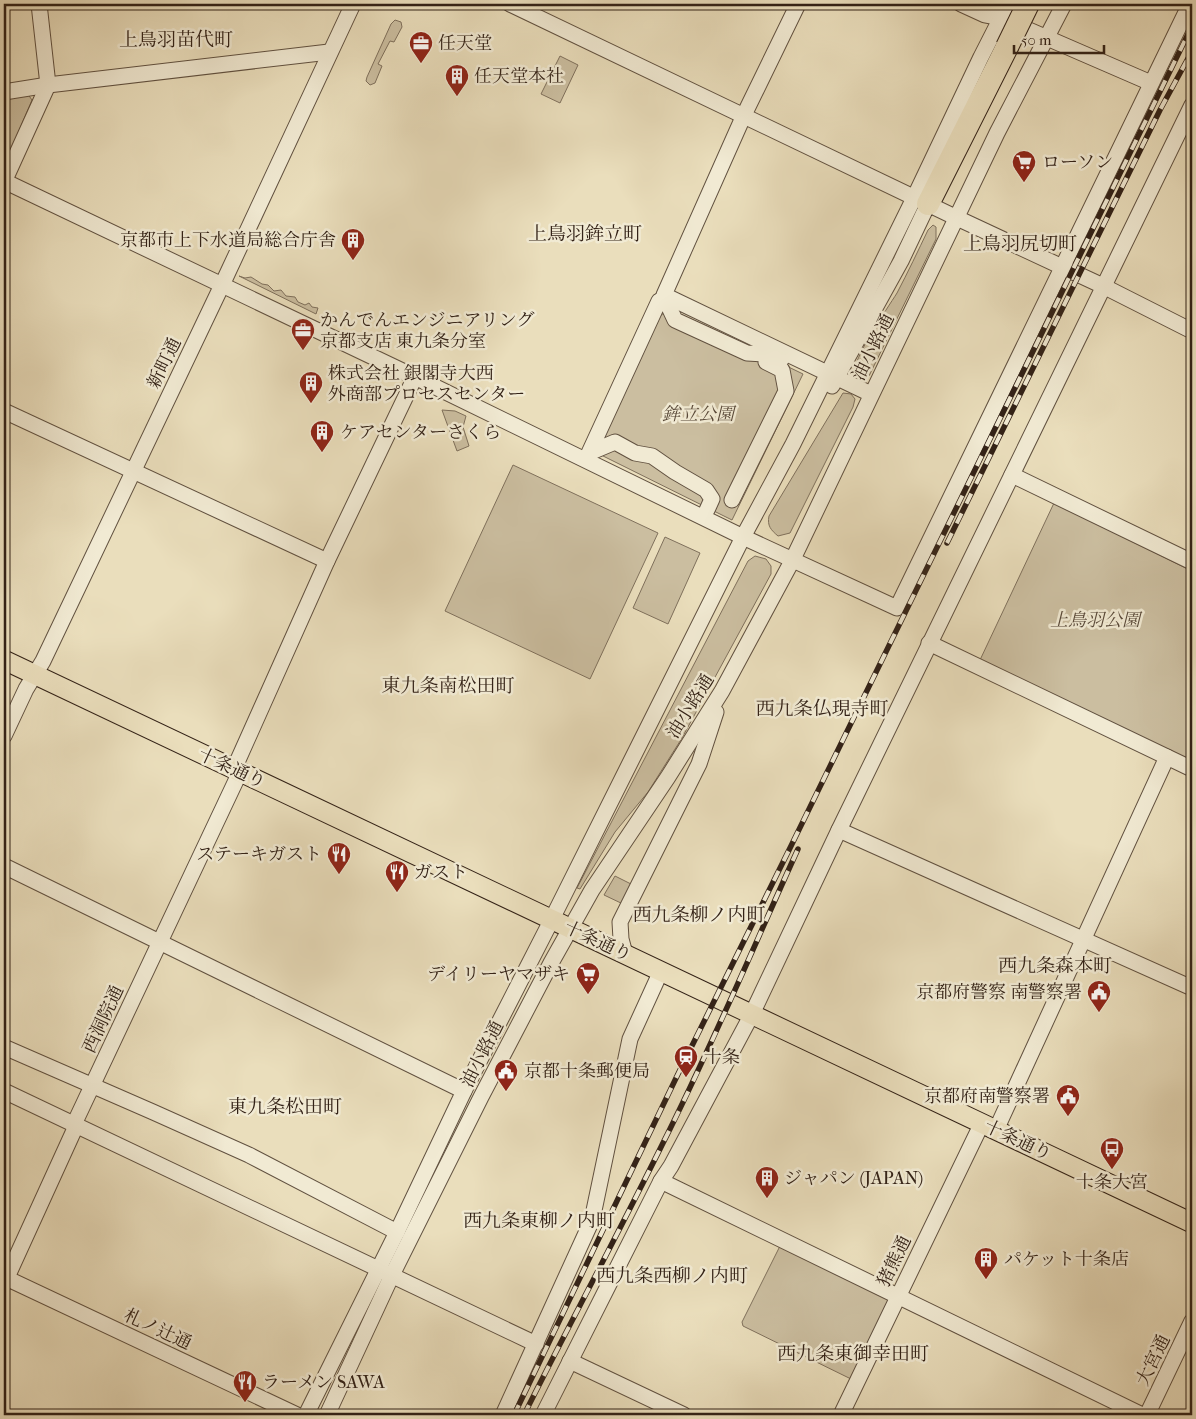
<svg xmlns="http://www.w3.org/2000/svg" width="1196" height="1419" viewBox="0 0 1196 1419" font-family="'IM FELL French Canon','Noto Serif JP',serif">
	<style>
		.green { fill: #cbbea0; stroke: #7f705c }
		.lines { fill: none; stroke-linecap: round; stroke-linejoin: round }
		.minor-casing { stroke: #615140; stroke-width: 17 }
		.major-casing { stroke: #332217; stroke-width: 21 }
		.highway-casing { stroke: #332217; stroke-width: 24 }
		.minor { stroke: #f1ead3; stroke-width: 15 }
		.major { stroke: #eadebc; stroke-width: 19 }
		.highway { stroke: #eadebc; stroke-width: 22 }
		.rail-casing { stroke: #332217; stroke-width: 5.5 }
		.rail { stroke: #f1ead3; stroke-width: 4; stroke-dasharray: 11; stroke-linecap: butt }
		.highway-bridge-casing { stroke: #332217; stroke-width: 24; stroke-linecap: butt }
		.highway-bridge { stroke: #eadebc; stroke-width: 22 }
		.labels { text-anchor: middle; stroke-width: 5; stroke-linejoin: round; paint-order: stroke }
		.poi-label { font-size: 18px; fill: #332217; stroke: #f1ead3; text-anchor: start }
		.street-label { font-size: 18px; fill: #332217; stroke: #f1ead3 }
		.park-label { font-size: 18px; font-style: italic; fill: #594939; stroke: #f1ead3 }
		.neighbourhood-label { font-size: 19px; fill: #332217; stroke: #f1ead3 }
	</style>
	<rect width="100%" height="100%" fill="#eadebc"/>
	<filter id="stains"><feTurbulence type="fractalNoise" baseFrequency=".004" numOctaves="4"/><feColorMatrix values="0 0 0 0 .2 0 0 0 0 .09 0 0 0 0 .02 0 0 0 .5 -.17"/></filter>
	<radialGradient id="worn" r=".72"><stop offset=".6" stop-color="#630" stop-opacity="0"/><stop offset="1" stop-color="#630" stop-opacity=".3"/></radialGradient>
	<!-- green -->
	<g class="green">
		<polygon points="395,20 401,22 402,27 394,42 390,41 378,64 382,66 375,83 370,85 366,81 367,77 391,24"/>
		<polygon points="560,56 578,65 560,103 541,94"/>
		<polygon points="27,93 32,100 4,166 4,97"/>
		<path d="M933,225L936,227V239L869,376C863,379 860,379 854,375C852,359 887,309 897,293C908,272 918,251 928,230Z"/>
		<polygon points="239,276 245,278 251,277 262,284 268,285 274,291 281,290 286,296 295,297 298,302 305,305 309,303 312,307 318,308 316,314"/>
		<polygon points="669,309 803,374 732,520 595,452 655,320"/>
		<path d="M843,393L851,394L855,399L853,407L790,533L778,536C771,530 767,526 769,516Z"/>
		<polygon points="442,410 455,411 466,416 463,427 469,446 457,451"/>
		<polygon points="513,465 658,533 590,679 445,611"/>
		<polygon points="1054,503 1192,571 1192,762 980,660"/>
		<polygon points="665,537 700,553 668,624 633,608"/>
		<polygon points="755,556 766,559 771,566 771,574 682,738 648,792 615,832 580,889 577,888 748,561"/>
		<polygon points="615,876 633,885 623,904 604,895"/>
		<polygon points="781,1244 888,1295 890,1302 851,1379 743,1326 742,1322"/>
	</g>
	<g class="lines">
		<!-- minor casing -->
		<g class="minor-casing">
			<g id="minor">
				<polyline points="510,4 957,218 1103,286 1192,331"/>
				<polyline points="798,4 744,115 664,295 871,394"/>
				<polyline points="961,4 985,15 1001,18 1151,83"/>
				<polyline points="4,92 48,85 329,52"/>
				<polyline points="4,181 415,377 743,537 897,608 1190,4"/>
				<polyline points="4,182 48,85 39,4"/>
				<polyline points="832,386 901,261 928,204"/>
				<polyline points="4,411 327,561"/>
				<polyline points="1012,475 1192,562"/>
				<polyline points="732,500 786,391 782,370 766,362"/>
				<polyline points="707,510 712,499 706,490 675,472 652,456 635,453 615,442 589,453 659,301 668,305 675,320 747,353 765,354 781,360"/>
				<polyline points="929,643 1192,769"/>
				<polyline points="4,736 26,689 43,661 222,285 353,4"/>
				<polyline points="234,769 327,561 415,377"/>
				<polyline points="839,830 1192,988"/>
				<polyline points="4,866 464,1091"/>
				<polyline points="625,954 621,939 620,922 699,764 716,712"/>
				<polyline points="4,1047 153,1112 249,1155 397,1232"/>
				<polyline points="4,1091 536,1344"/>
				<polyline points="996,1130 1167,757"/>
				<polyline points="661,1181 1142,1415"/>
				<polyline points="4,1277 297,1415"/>
				<polyline points="4,1284 76,1126 76,1120 240,772"/>
				<polyline points="570,1361 684,1415"/>
				<polyline points="306,1415 397,1232 464,1091 552,919 743,537 793,444 914,198 981,57 1008,4"/>
				<polyline points="327,1415 392,1275 481,1097 551,963 592,890 668,777 722,691 792,561 997,133 1064,4"/>
				<polyline points="503,1415 592,1220 630,1039 661,971"/>
				<polyline points="543,1415 661,1181 671,1166 752,1014 839,830 1192,105"/>
				<polyline points="841,1415 982,1123"/>
				<polyline points="1147,1415 1192,1321"/>
			</g>
		</g>
		<!-- major casing -->
		<g class="major-casing">
			<polyline id="major" points="4,660 1192,1223"/>
		</g>
		<!-- highway casing -->
		<g class="highway-casing">
			<polyline id="highway" points="928,204 1007,47"/>
		</g>
		<!-- minor -->
		<use href="#minor" class="minor"/>
		<!-- major -->
		<use href="#major" class="major"/>
		<!-- highway -->
		<use href="#highway" class="highway"/>
		<!-- rail casing -->
		<g class="rail-casing">
			<g id="rail">
				<polyline points="947,543 1160,110 1192,51"/>
				<polyline points="514,1415 678,1074 791,846 1192,26"/>
				<path d="M524,1415C569,1325 617,1236 662,1145C711,1048 753,948 798,849"/>
			</g>
		</g>
		<!-- rail -->
		<use href="#rail" class="rail"/>
		<!-- highway-bridge casing -->
		<g class="highway-bridge-casing">
			<polyline id="highway-bridge" points="1007,47 1028,4"/>
		</g>
		<!-- highway-bridge -->
		<use href="#highway-bridge" class="highway-bridge"/>
	</g>
	<!-- icons -->
	<defs>
		<g id="office-pin" transform="scale(1.25)"><path d="M0 17L-7.5 6A9.5 9.5 0 1 1 7.5 6Z" fill="#8f2418" stroke="#f1ead3"/><path d="M-6-3h4V-5.5h4V-3h4V5H-6ZM-1-4.5V-3h2v-1.5ZM-6 0V1H6V0Z" fill="#fff"/></g>
		<g id="building-pin" transform="scale(1.25)"><path d="M0 17L-7.5 6A9.5 9.5 0 1 1 7.5 6Z" fill="#8f2418" stroke="#f1ead3"/><path d="M-4-6H4V6H1V3H-1V6H-4ZM-2.5-4.3h1.7v1.8h-1.7ZM.8-4.3h1.7v1.8H.8ZM-2.5-1h1.7V.8h-1.7ZM.8-1h1.7V.8H.8Z" fill="#fff"/></g>
		<g id="supermarket-pin" transform="scale(1.25)"><path d="M0 17L-7.5 6A9.5 9.5 0 1 1 7.5 6Z" fill="#8f2418" stroke="#f1ead3"/><path d="M-6-5.5h2.5l.6 2H6L4.5 2H-2.5L-4.4-4H-6ZM-1.5 3.2a1.3 1.3 0 1 0 .1 0ZM3 3.2a1.3 1.3 0 1 0 .1 0Z" fill="#fff"/></g>
		<g id="restaurant-pin" transform="scale(1.25)"><path d="M0 17L-7.5 6A9.5 9.5 0 1 1 7.5 6Z" fill="#8f2418" stroke="#f1ead3"/><path d="M-5-6h1v4h1v-4h1v4h1v-4h1v5L-1.5 .5V6h-2V.5L-5-1ZM5-6V6H3V1.5H1.5Q1.5-4 5-6Z" fill="#fff"/></g>
		<g id="civic-pin" transform="scale(1.25)"><path d="M0 17L-7.5 6A9.5 9.5 0 1 1 7.5 6Z" fill="#8f2418" stroke="#f1ead3"/><path d="M-.6-6.5H3V-4.5H.6V-3L4-1V1h2V6H-6V1h2V-1L-.6-3ZM-1.2 2.5V6h2.4V2.5Z" fill="#fff"/></g>
		<g id="station-pin" transform="scale(1.25)"><path d="M0 17L-7.5 6A9.5 9.5 0 1 1 7.5 6Z" fill="#8f2418" stroke="#f1ead3"/><path d="M-3-6H3Q5-6 5-4V2Q5 4 3 4L4.5 6H3L1.5 4h-3L-3 6H-4.5L-3 4Q-5 4-5 2V-4Q-5-6-3-6ZM-3.5-4v3h7v-3ZM-3.5 1v1.5H-2V1ZM2 1v1.5H3.5V1Z" fill="#fff"/></g>
		<g id="bus-pin" transform="scale(1.25)"><path d="M0 17L-7.5 6A9.5 9.5 0 1 1 7.5 6Z" fill="#8f2418" stroke="#f1ead3"/><path d="M-5-6H5V4H4V6H2V4H-2V6H-4V4H-5ZM-3.5-4V0h7V-4ZM-3.5 1.2v1.5H-2V1.2ZM2 1.2v1.5H3.5V1.2Z" fill="#fff"/></g>
	</defs>
	<g fill-rule="evenodd">
		<use href="#office-pin" x="421" y="43"/>
		<use href="#building-pin" x="457" y="76"/>
		<use href="#supermarket-pin" x="1024" y="162"/>
		<use href="#building-pin" x="353" y="240"/>
		<use href="#office-pin" x="303" y="330"/>
		<use href="#building-pin" x="311" y="383"/>
		<use href="#building-pin" x="322" y="432"/>
		<use href="#restaurant-pin" x="339" y="854"/>
		<use href="#restaurant-pin" x="397" y="872"/>
		<use href="#supermarket-pin" x="588" y="974"/>
		<use href="#civic-pin" x="1099" y="992"/>
		<use href="#station-pin" x="686" y="1057"/>
		<use href="#civic-pin" x="506" y="1071"/>
		<use href="#civic-pin" x="1068" y="1096"/>
		<use href="#bus-pin" x="1112" y="1149"/>
		<use href="#building-pin" x="767" y="1178"/>
		<use href="#building-pin" x="986" y="1259"/>
		<use href="#restaurant-pin" x="245" y="1382"/>
	</g>
	<g class="labels">
		<!-- poi labels -->
		<g class="poi-label">
			<text x="438" y="49">任天堂</text>
			<text x="474" y="82">任天堂本社</text>
			<text x="1042" y="168">ローソン</text>
			<text x="336" y="246" text-anchor="end">京都市上下水道局総合庁舎</text>
			<text x="320" y="326">かんでんエンジニアリング<tspan x="320" dy="21">京都支店 東九条分室</tspan></text>
			<text x="328" y="379">株式会社 銀閣寺大西<tspan x="328" dy="21">外商部プロセスセンター</tspan></text>
			<text x="340" y="438">ケアセンターさくら</text>
			<text x="322" y="860" text-anchor="end">ステーキガスト</text>
			<text x="414" y="878">ガスト</text>
			<text x="570" y="980" text-anchor="end">デイリーヤマザキ</text>
			<text x="1082" y="998" text-anchor="end">京都府警察 南警察署</text>
			<text x="704" y="1063">十条</text>
			<text x="524" y="1077">京都十条郵便局</text>
			<text x="1050" y="1102" text-anchor="end">京都府南警察署</text>
			<text x="784" y="1184">ジャパン (JAPAN)</text>
			<text x="1112" y="1188" text-anchor="middle">十条大宮</text>
			<text x="1004" y="1265">パケット十条店</text>
			<text x="262" y="1388">ラーメン SAWA</text>
		</g>
		<!-- street labels -->
		<g class="street-label">
			<text transform="translate(873 347) rotate(-64)" y="6">油小路通</text>
			<text transform="translate(164 363) rotate(-64)" y="6">新町通</text>
			<text transform="translate(690 706) rotate(-58)" y="6">油小路通</text>
			<text transform="translate(232 768) rotate(25)" y="6">十条通り</text>
			<text transform="translate(598 941) rotate(25)" y="6">十条通り</text>
			<text transform="translate(103 1019) rotate(-65)" y="6">西洞院通</text>
			<text transform="translate(482 1054) rotate(-63)" y="6">油小路通</text>
			<text transform="translate(1018 1140) rotate(25)" y="6">十条通り</text>
			<text transform="translate(894 1261) rotate(-64)" y="6">猪熊通</text>
			<text transform="translate(158 1329) rotate(25)" y="6">札ノ辻通</text>
			<text transform="translate(1153 1360) rotate(-64)" y="6">大宮通</text>
		</g>
		<!-- park labels -->
		<g class="park-label">
			<text x="698" y="420">鉾立公園</text>
			<text x="1095" y="626">上鳥羽公園</text>
		</g>
		<!-- neighbourhood labels -->
		<g class="neighbourhood-label">
			<text x="176" y="46">上鳥羽苗代町</text>
			<text x="585" y="240">上鳥羽鉾立町</text>
			<text x="1020" y="250">上鳥羽尻切町</text>
			<text x="448" y="692">東九条南松田町</text>
			<text x="822" y="715">西九条仏現寺町</text>
			<text x="699" y="921">西九条柳ノ内町</text>
			<text x="1055" y="972">西九条森本町</text>
			<text x="285" y="1113">東九条松田町</text>
			<text x="539" y="1227">西九条東柳ノ内町</text>
			<text x="672" y="1282">西九条西柳ノ内町</text>
			<text x="853" y="1360">西九条東御幸田町</text>
		</g>
	</g>
	<!-- margin -->
	<rect width="1196" height="1419" fill="none" stroke="#eadebc" stroke-width="20"/>
	<rect x="5" y="5" width="1186" height="1409" fill="none" stroke="#332217" stroke-width="2.5"/>
	<rect x="10" y="10" width="1176" height="1399" fill="none" stroke="#332217"/>
	<!-- scale -->
	<path d="M1014 45v8h90v-8" fill="none" stroke="#332217" stroke-width="2.5"/>
	<text x="1021" y="45" font-size="15" fill="#332217" stroke="#f1ead3" stroke-width="4" paint-order="stroke">50 m</text>
	<rect width="100%" height="100%" filter="url(#stains)"/>
	<rect width="100%" height="100%" fill="url(#worn)"/>
</svg>
